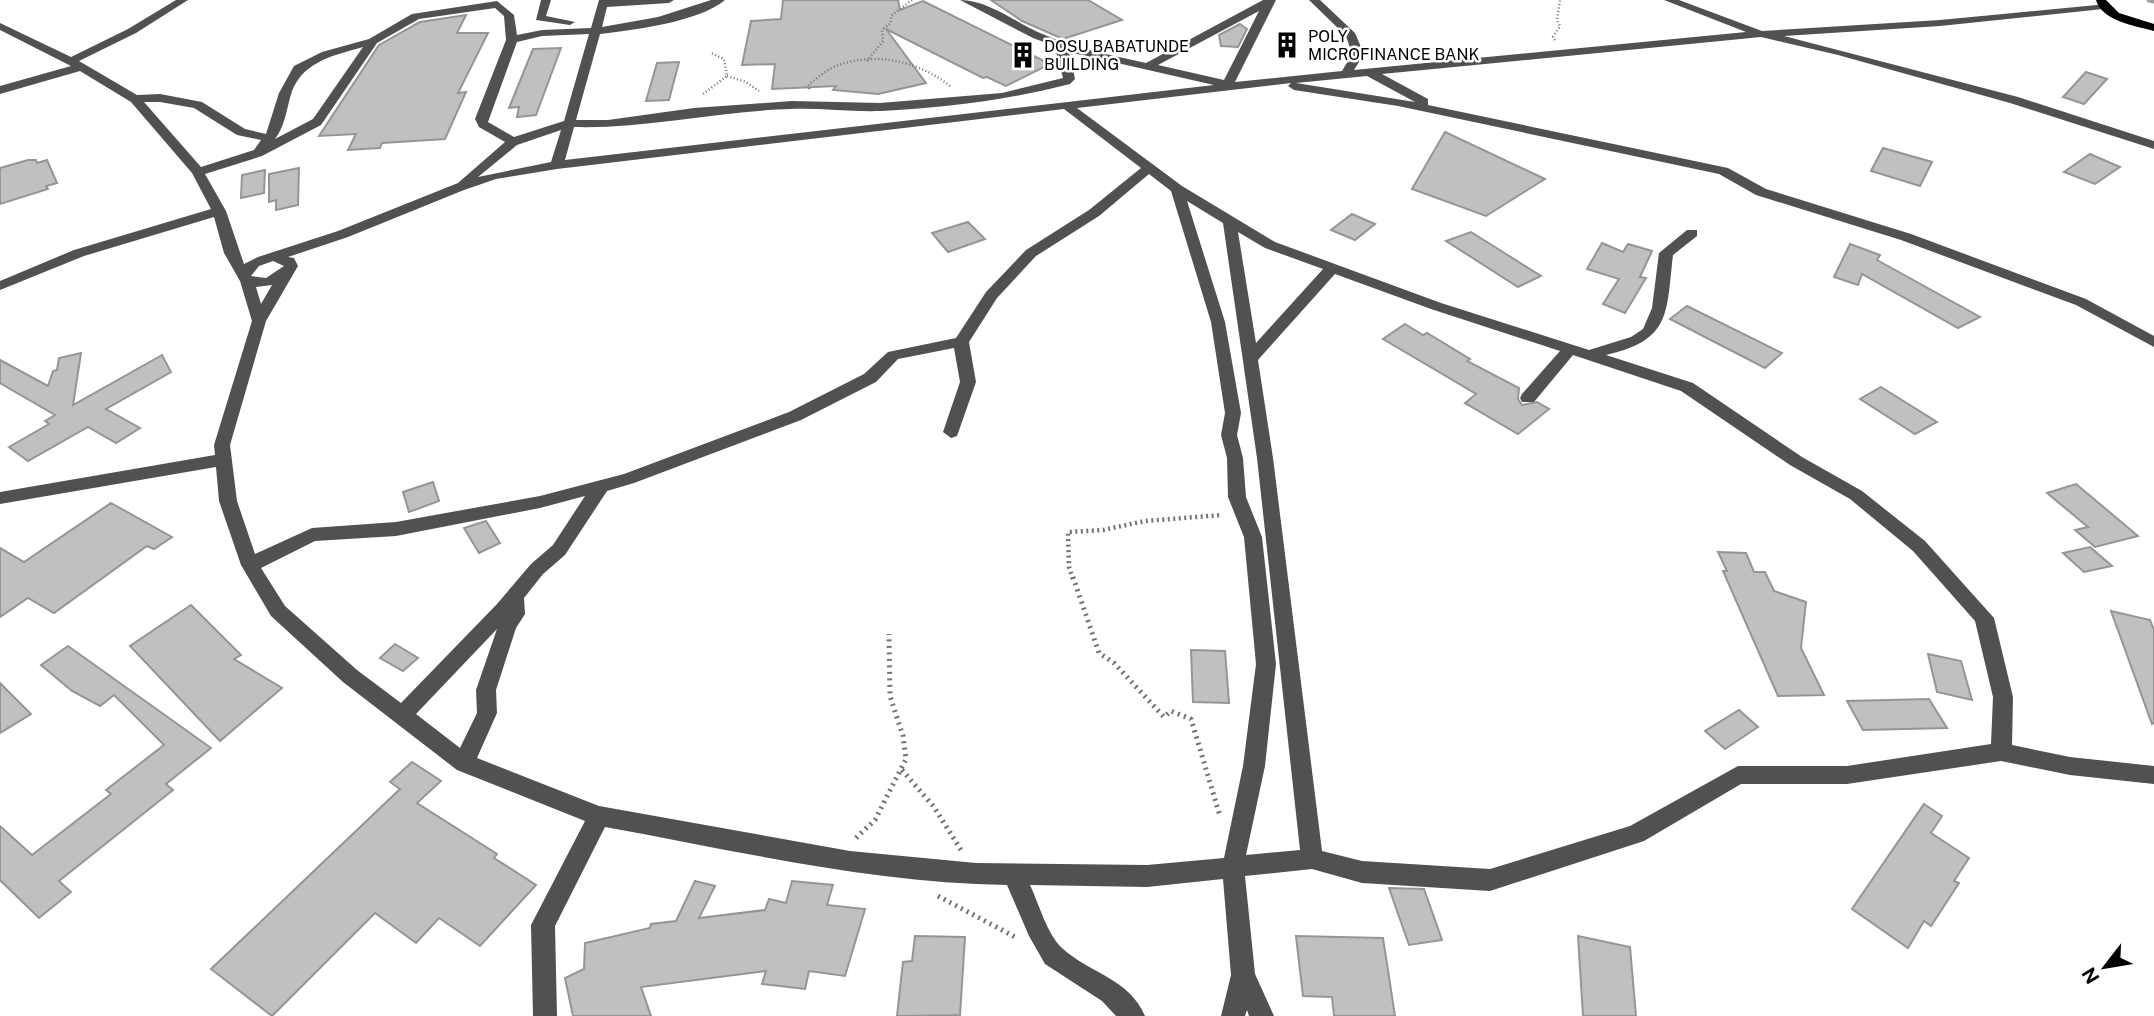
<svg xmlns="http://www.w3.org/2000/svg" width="2154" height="1016" viewBox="0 0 2154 1016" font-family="'Public Sans',sans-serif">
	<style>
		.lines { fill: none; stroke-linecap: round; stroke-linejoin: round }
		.stream { stroke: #9f9f9f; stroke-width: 5 }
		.building { fill: #c0c0c0; stroke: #959595; stroke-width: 2 }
		.path-far2 { stroke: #737373; stroke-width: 2.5; stroke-dasharray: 1 2.5; stroke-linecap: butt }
		.path-far1 { stroke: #737373; stroke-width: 4.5; stroke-dasharray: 2 3.5; stroke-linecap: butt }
		.path { stroke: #737373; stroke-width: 5; stroke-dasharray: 2 4.5; stroke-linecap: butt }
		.minor { fill: #515151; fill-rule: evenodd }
		.major { fill: #000; fill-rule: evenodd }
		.labels { text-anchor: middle; stroke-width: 5; stroke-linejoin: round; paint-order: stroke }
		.far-poi-label { font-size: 16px; fill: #000; stroke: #fff; text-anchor: start }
	</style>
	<rect width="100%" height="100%" fill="#fff"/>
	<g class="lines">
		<!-- stream -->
		<polyline class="stream" points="2149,0 2154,1"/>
	</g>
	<!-- building -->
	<g class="building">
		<polygon points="783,0 898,0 900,10 923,1 1050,64 1006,86 987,77 983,78 886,29 926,83 878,94 833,90 836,86 772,89 775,64 742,65 751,21 781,19"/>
		<polygon points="991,0 1088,0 1122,20 1063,39 1022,21"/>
		<polygon points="466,15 457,33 488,33 458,93 466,92 445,139 382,143 380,148 348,150 356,134 319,136 379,45 420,22"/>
		<polygon points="1240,24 1247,29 1238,47 1221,46 1219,35"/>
		<polygon points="561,48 536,115 517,117 519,107 509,108 533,49"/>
		<polygon points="679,62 669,100 646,101 657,63"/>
		<polygon points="2086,72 2107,79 2084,104 2063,97"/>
		<polygon points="1445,132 1545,179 1486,216 1412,189"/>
		<polygon points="1883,148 1932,162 1920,186 1871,171"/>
		<polygon points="2090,154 2120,167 2095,184 2064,172"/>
		<polygon points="28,160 36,160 37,163 47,160 57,183 46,186 48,189 0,204 0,168"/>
		<polygon points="299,168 298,205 276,210 276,200 269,202 269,174"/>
		<polygon points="265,170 264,193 241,198 242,175"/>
		<polygon points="1352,214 1375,224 1355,240 1331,230"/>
		<polygon points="968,222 985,239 948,252 932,233"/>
		<polygon points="1471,232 1541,276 1518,287 1446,241"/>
		<polygon points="1602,243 1623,252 1628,244 1652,251 1640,277 1646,278 1625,313 1603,304 1619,279 1587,269"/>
		<polygon points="1850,244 1880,255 1877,260 1980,317 1958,328 1862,274 1858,285 1834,277"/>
		<polygon points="1687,306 1782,353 1765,368 1670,319"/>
		<polygon points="1405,324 1423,335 1427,333 1470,359 1467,361 1519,388 1518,399 1522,405 1537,402 1549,409 1518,434 1465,403 1476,394 1383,339"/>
		<polygon points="81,353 73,405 162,355 171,372 106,409 140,428 116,443 88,427 28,461 9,447 49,424 45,421 55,415 0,383 0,360 48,386 53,371 57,370 59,358"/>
		<polygon points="1881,387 1937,422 1915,434 1860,399"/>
		<polygon points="433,482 439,501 409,512 403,492"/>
		<polygon points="2076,484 2138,536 2095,547 2075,530 2088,527 2047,493"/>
		<polygon points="111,503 172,537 154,549 147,546 54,613 28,598 0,617 0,548 24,562"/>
		<polygon points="486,521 500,543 479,553 464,528"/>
		<polygon points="2090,547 2112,566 2084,572 2063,553"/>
		<polygon points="1718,552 1746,553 1754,572 1765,572 1774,591 1806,602 1801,648 1824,695 1778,696 1723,571 1727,571"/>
		<polygon points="191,605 241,655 234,659 282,688 220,741 130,646"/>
		<polygon points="2111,611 2150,620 2154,630 2154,723 2152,724"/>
		<polygon points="395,644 418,658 403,671 380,658"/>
		<polygon points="68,646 211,748 166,784 173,790 59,881 71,892 39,918 0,880 0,826 32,855 111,794 106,790 164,745 114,695 100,706 72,691 41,665"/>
		<polygon points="1191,650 1225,651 1229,703 1193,702"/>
		<polygon points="1928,654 1961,661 1972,700 1937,692"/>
		<polygon points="0,683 31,714 0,733"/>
		<polygon points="1929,699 1947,728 1863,730 1847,701"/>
		<polygon points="1739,710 1758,727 1725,749 1705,731"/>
		<polygon points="412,762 441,781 417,803 497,854 494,858 536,885 480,946 439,918 416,943 375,913 272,1016 211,969 400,789 390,782"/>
		<polygon points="1924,804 1942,816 1931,833 1969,858 1954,881 1959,883 1931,926 1924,921 1908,948 1852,909"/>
		<polygon points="695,881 715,886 699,918 765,910 769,899 786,903 792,881 833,885 827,905 865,909 845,976 809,971 805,989 762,984 766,971 641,987 651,1016 573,1016 565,978 584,969 585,943 650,928 651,924 676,921"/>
		<polygon points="1389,888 1424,889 1442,940 1409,945"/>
		<polygon points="915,936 965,937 960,1015 897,1016 903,962 912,961"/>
		<polygon points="1296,936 1383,938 1395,1016 1334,1016 1332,997 1303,996"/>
		<polygon points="1578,936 1630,947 1636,1016 1583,1016"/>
	</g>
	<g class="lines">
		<!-- path-far2 -->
		<g class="path-far2">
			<polyline points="1555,40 1553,37 1560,26 1557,20 1560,0"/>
			<polyline points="867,61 883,41 882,30 891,23 891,16 912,0"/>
			<polyline points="727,76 746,82 759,91"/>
			<path d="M809,89V84C818,78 826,70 836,66C874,51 919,61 950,86"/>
			<polyline points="703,94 727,76 724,59 711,53"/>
		</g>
		<!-- path-far1 -->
		<polyline class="path-far1" points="1073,579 1069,567 1068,532 1103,530 1145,521 1222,515"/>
		<!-- path -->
		<g class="path">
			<polyline points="1073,577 1099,653 1114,663 1164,717 1171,711 1191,719 1220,816"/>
			<polyline points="902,770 934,807 961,850"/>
			<polyline points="856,838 875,820 906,759 903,736 890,696 889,634"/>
			<polyline points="938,896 1017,938"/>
		</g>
		<!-- minor -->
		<g class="minor">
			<path d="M176,0H188L136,33L79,61L137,95L160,94L202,102L245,129L266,134L279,93L294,66L322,52L369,39L412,14L497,1L514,15L517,35L542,30L591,28L599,0H674L669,3L607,7L602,27L658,17L711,0H725C699,22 634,30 600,34L576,120H608L694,108L792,101L880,103L1002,93L1063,78L1056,52L1060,48L1033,38L960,0C988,0 1015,22 1040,33C1074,48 1110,55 1146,63L1263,0H1276L1235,82L1342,71L1352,54L1346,36L1309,0H1320L1355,33L1364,54L1354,70L1746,32L1664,0H1679L1762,31L1940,20L2107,4L2108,6L2103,9L1940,26L1784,36L2018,97L2154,141V149L2010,103L1838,55L1761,37L1382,74L1428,99V105L1728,168L1766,189L1911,234L2086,299L2154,336V347L2076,305L1901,240L1756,195L1719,174L1398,106L1294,90L1288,86L1291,83L1077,108L1182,186L1275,242L1441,303L1589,350L1631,337L1643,329L1652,308L1659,253L1687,230H1697V236L1673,255C1666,313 1672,340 1606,355L1693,383L1802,457L1862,491L1925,541L1994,618L2013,697L2012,745L2070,757L2154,766V784L2070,775L2001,761L1847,784H1741L1644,841L1490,891L1362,883L1312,869L1245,876L1255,974L1274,1016H1249L1247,1010L1245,1016H1221L1231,975L1223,879L1147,887L1030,885C1039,904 1047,934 1062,948C1089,973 1130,979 1145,1016H1116L1102,1001L1045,964L1029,936L1007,885C872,883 737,851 605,827L555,926L557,1016H533L531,925L585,821L457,770L343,682L271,616L241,565L219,501L216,467L0,504V492L215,455L214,445L252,321L240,281L224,253L214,217L84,256L0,290V281L74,250L211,209L192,173L131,102L80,71L0,94V86L71,66L0,30V23L71,57L128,29ZM495,8L504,16L506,40L475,119L479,127L505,142L458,183L338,231L258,257L244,264L226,211L205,174L262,156L321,125L377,43L419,19ZM1259,11L1224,80L1158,65ZM589,34L564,121L514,137L488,122L517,42L542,36ZM363,47L313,119L275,139C284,127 286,113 290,98C299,62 332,56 363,47ZM1069,52L1214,85L565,160L574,127C645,129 719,111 791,109C821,108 851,112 881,111C945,108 1008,100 1070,84L1075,79ZM1367,76L1415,102L1296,83ZM144,102H160L194,108L237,135L261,140L254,150L201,167ZM1064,109L1141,168L1089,210L1026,250L986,292L956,338L888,352L864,374L789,412L624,474L540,496L396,522L312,528L255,554L237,501L230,445L266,321L298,266L294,258L288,257L348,237L464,190L496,179L557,169ZM561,130L551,162L478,177L517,145ZM1149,174L1171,191L1211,322L1225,413L1221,435L1227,458L1228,497L1244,537L1256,664L1243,766L1224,858L1147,865L976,863L850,851L599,806L477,758L497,713L496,690L516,628L525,614L524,598L543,574L565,555L607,491L634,483L801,420L876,382L898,359L954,348L960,382L943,432L951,438L957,436L976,382L969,342L997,298L1036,256L1099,216ZM1187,201L1223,223L1257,458L1300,850L1246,855L1265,766L1276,664L1262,537L1246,497L1243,458L1237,435L1241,413L1225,322ZM1238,232L1265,248L1323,269L1256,343ZM273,261L284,266L266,278L251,276L259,266ZM1335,274L1431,309L1560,351L1522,394L1520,398L1522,402H1534L1573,355L1681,391L1790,465L1850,499L1913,551L1975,621L1993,697L1991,744L1847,766H1738L1630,826L1490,869L1362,861L1322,851L1273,458L1258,360ZM272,285L261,304L256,287ZM585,496L553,545L531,564L497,604L401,703L357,670L285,606L261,568L315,541L396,536L540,508ZM497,629L476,690L477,713L460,748L416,714Z"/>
			<polygon points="541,0 551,0 546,16 575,22 570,25 536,20"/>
		</g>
		<!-- major -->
		<path class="major" d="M2096,0H2106L2119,13L2154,24V31C2135,26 2102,21 2096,0Z"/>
	</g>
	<!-- icons -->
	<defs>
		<g id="building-bare" transform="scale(2.1)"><path d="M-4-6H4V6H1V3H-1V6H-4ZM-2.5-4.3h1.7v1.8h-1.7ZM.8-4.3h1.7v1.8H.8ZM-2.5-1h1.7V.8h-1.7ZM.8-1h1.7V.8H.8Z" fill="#000" stroke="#fff" stroke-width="2.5" paint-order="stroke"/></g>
	</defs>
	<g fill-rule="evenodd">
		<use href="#building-bare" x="1287" y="45"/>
		<use href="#building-bare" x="1023" y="55"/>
	</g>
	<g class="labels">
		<!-- far-poi labels -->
		<g class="far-poi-label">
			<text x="1308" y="42">POLY<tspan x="1308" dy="18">MICROFINANCE BANK</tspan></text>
			<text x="1044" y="52">DOSU BABATUNDE<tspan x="1044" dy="18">BUILDING</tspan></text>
		</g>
	</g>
	<!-- north arrow -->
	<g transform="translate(2105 967) rotate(239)" stroke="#ffffff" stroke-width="5" paint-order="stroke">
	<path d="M0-5L12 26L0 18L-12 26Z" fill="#000000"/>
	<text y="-10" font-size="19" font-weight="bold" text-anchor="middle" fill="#000000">N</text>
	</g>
</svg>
